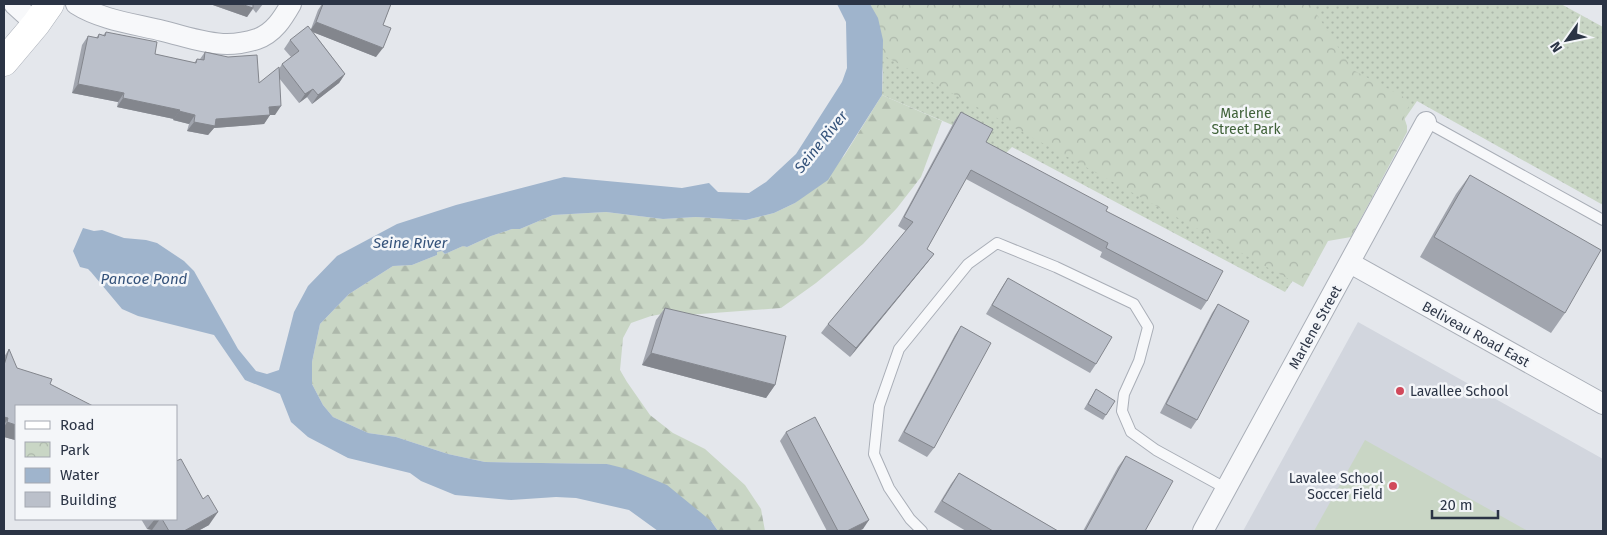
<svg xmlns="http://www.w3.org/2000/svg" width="1607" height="535" viewBox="0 0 1607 535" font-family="'Fira Sans',sans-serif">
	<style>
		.built { fill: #d2d6de }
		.grass { fill: url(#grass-dots) }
		.forest { fill: url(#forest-firs) }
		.park { fill: url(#park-crowns) }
		.pitch { fill: #c9d6c5 }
		.water { fill: #9fb4cc }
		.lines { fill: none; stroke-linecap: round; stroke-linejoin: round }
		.lane-casing { stroke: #a9aeb7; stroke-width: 12 }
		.street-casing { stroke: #a9aeb7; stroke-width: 22 }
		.secondary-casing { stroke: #a9aeb7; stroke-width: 29 }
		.lane { stroke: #f7f8fa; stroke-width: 10 }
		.street { stroke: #f7f8fa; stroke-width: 20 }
		.secondary { stroke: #fff; stroke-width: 28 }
		.wall { fill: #a1a5ae }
		.shaded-wall { fill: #83868d }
		.building { fill: #bbc0ca; stroke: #83868d }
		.poi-dot { fill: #d1495b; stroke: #f4f6f9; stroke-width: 2 }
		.labels { text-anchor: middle; stroke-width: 5; stroke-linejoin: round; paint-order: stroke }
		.park-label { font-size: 14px; fill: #3f6138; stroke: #f4f6f9 }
		.street-label { font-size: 14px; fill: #2b3445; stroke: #f4f6f9 }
		.poi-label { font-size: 14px; fill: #2b3445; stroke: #f4f6f9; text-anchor: start }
		.water-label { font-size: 15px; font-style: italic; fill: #34527a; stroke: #f4f6f9 }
	</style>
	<defs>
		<pattern id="grass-dots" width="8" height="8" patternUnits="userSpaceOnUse" patternTransform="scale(1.25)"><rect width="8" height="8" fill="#c9d6c5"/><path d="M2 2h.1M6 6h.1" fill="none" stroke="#adb8ab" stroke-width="1.8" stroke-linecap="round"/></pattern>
		<pattern id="forest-firs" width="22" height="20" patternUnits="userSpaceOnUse" patternTransform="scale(1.25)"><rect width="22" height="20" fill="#c9d6c5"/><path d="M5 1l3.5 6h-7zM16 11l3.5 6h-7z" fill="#adb8ab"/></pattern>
		<pattern id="park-crowns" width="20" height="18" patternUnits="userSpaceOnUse" patternTransform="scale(1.25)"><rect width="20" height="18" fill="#c9d6c5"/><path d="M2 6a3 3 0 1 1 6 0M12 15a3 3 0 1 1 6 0" fill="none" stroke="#adb8ab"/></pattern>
	</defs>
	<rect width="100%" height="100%" fill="#e4e7ec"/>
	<!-- built -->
	<polygon class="built" points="1358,322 1603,459 1603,531 1243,531"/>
	<!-- grass -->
	<polygon class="grass" points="870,4 1561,4 1603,27 1603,205 1417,101 1285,292 1012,147 1005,154 971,133 882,95 883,72"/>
	<!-- forest -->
	<polygon class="forest" points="882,95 942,121 921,177 897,208 863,244 816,283 781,308 687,315 668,313 651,316 631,323 623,338 620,370 627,382 650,415 673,433 705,449 745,485 761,509 765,531 718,531 711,521 607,464 485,462 448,454 396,437 368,433 333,417 323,405 312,384 312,362 320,324 349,294 393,266 412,265 437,255 436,252 442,251 445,254 463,246 467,247 491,236 512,229 520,229 553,215 606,212 663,219 696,217 746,220 774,213 795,203 844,156"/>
	<!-- park -->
	<polygon class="park" points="862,4 1310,4 1353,70 1411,101 1404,117 1407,126 1407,132 1351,237 1328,241 1303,287 881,54"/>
	<!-- pitch -->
	<polygon class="pitch" points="1365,440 1528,531 1314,531"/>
	<!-- water -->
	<polygon class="water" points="837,4 870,4 878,18 883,40 882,95 828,180 795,203 774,213 746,220 696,217 663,219 606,212 553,215 520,229 512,229 491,236 467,247 463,246 445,254 442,251 437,252 437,255 412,265 393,266 349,294 320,324 312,362 312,384 323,405 333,417 368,433 396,437 448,454 485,462 607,464 631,470 667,485 711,521 718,531 658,531 629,510 576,498 556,497 511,500 455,495 421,481 410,473 348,458 308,437 291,422 280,394 245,380 214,335 138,316 122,309 91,272 88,269 80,267 73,251 83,228 94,231 102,230 124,238 146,240 157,243 184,261 194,271 238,349 256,371 267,374 279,370 294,312 308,286 337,256 397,224 456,205 564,177 682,188 709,183 718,192 749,193 766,182 796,154 842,82 847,68 846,22"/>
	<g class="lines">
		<!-- lane casing -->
		<g class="lane-casing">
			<g id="lane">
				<polyline points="1426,122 1603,220"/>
				<polyline points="922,531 910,519 889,488 874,454 879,406 899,349 968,264 997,243 1056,267 1134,304 1148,327 1139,361 1124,394 1122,411 1131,432 1156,450 1227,489"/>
			</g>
		</g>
		<!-- street casing -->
		<g class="street-casing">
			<g id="street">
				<polyline points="14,4 36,24"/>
				<path d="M76,4C101,20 135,24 163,31C184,36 206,44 227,44C237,44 248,42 257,39C274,33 283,18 291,4"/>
				<polyline points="1350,263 1603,404"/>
				<polyline points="1203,531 1426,122"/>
			</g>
		</g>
		<!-- secondary casing -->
		<g class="secondary-casing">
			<polyline id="secondary" points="4,62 36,24 50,4"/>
		</g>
		<!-- lane -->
		<use href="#lane" class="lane"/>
		<!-- street -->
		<use href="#street" class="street"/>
		<!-- secondary -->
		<use href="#secondary" class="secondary"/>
	</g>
	<!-- wall -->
	<g class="wall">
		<polygon points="210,4 263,4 256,13 253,9 247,17"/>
		<polygon points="322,4 391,4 383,25 376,57 313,32 345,74 339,83 312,104 307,97 299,103 279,78 275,115 270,115 264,124 214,128 208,135 187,131 189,124 173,120 174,119 117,107 118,102 72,93 82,45 88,36 96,38 99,34 103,35 106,32 155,54 194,63 197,59 200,59 205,52 259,83 279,69 282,64 291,57 284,49 290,40 311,29 318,10"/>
		<polygon points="961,112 986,142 1106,211 1207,301 1201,310 1100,257 1102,252 966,179 927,249 934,254 927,263 850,357 821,333 828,324 906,231 898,226 955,120"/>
		<polygon points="1470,175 1565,313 1551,333 1420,257 1456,194"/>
		<polygon points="1008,278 1096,364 1090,373 986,314 1002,287"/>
		<polygon points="1218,304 1197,420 1191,429 1160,413 1212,313"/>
		<polygon points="665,308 775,385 766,398 642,365 656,320"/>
		<polygon points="961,326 934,448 927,457 898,441 955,335"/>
		<polygon points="9,349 16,406 15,440 4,437 4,357"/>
		<polygon points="1096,389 1106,415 1103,420 1084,409"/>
		<polygon points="786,432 863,529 858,531 827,531 780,441"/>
		<polygon points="1126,456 1145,531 1083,531 1118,467"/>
		<polygon points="959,473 1058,531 966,531 934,512 951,484"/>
		<polygon points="141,519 176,519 209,525 198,531 153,531 152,530 147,529"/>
	</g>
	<!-- shaded-wall -->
	<g class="shaded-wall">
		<polygon points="210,4 241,4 253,8 247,17"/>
		<polygon points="316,22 383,48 376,57 310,31"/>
		<polygon points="345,74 339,83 312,104 318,95"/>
		<polygon points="78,84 124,93 118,102 72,93"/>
		<polygon points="313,89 307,97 299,103 305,94"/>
		<polygon points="123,98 180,110 174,119 117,107"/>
		<polygon points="281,106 275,115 270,115 264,124 214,128 208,135 187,131 194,122 216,119 269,107"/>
		<polygon points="179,111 195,115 189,124 173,120"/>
		<polygon points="934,254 927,263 850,357 856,348"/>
		<polygon points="651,353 775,385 766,398 642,365"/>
		<polygon points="4,417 8,418 4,425"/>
		<polygon points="7,422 16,425 16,438 15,440 4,437 4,427"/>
		<polygon points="218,512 209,525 198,531 184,531"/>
		<polygon points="155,519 160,519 152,530 147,529"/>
		<polygon points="869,520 863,529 858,531 847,531"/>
	</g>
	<!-- building -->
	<g class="building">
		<polygon points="241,4 253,4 253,8"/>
		<polygon points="323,4 391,4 383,25 391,28 383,48 316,22"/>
		<polygon points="308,26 345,74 318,95 313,89 305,94 282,64 299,51 290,40"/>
		<polygon points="106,32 157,42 155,54 196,63 197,59 204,60 205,52 228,57 257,55 259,83 279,67 281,106 269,107 270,115 216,119 215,126 194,122 195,115 179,111 180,110 123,98 124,93 78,84 88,36 98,38 99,34 105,36"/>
		<polygon points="961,112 993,129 986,142 1108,207 1106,211 1223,271 1207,301 1106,248 1108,243 971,170 927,249 934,254 856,348 828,324 913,222 904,217"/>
		<polygon points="1470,175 1601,250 1565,313 1434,237"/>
		<polygon points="1008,278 1112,337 1096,364 992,305"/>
		<polygon points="1218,304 1249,321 1197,420 1166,404"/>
		<polygon points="665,308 786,336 775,385 651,353"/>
		<polygon points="961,326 991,343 934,448 904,432"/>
		<polygon points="9,349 17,368 52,379 50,384 93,406 16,406 16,425 7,422 8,418 4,417 4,365"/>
		<polygon points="1096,389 1115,401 1106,415 1088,404"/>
		<polygon points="815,417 869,520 847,531 838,531 786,432"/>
		<polygon points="1126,456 1173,481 1145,531 1085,531"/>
		<polygon points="181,459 203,499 208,495 218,512 184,531 169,531 162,519 176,519 176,461"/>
		<polygon points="959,473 1058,531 993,531 942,501"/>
	</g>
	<!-- markers -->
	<g class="poi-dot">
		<circle cx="1400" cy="391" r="5"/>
		<circle cx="1393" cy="486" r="5"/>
	</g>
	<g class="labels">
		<!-- park labels -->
		<g class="park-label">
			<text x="1246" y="118">Marlene<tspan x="1246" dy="16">Street Park</tspan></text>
		</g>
		<!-- street labels -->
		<g class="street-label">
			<text transform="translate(1315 327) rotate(-61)" y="5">Marlene Street</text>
			<text transform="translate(1476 334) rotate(29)" y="5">Beliveau Road East</text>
		</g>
		<!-- poi labels -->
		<g class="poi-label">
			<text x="1410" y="396">Lavallee School</text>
			<text x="1383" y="483" text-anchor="end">Lavalee School<tspan x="1383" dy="16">Soccer Field</tspan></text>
		</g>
		<!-- water labels -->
		<g class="water-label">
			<text transform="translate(821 142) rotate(-51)" y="5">Seine River</text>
			<text x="410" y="248">Seine River</text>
			<text x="144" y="284">Pancoe Pond</text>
		</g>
	</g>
	<!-- border -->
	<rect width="1607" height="535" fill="none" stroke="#2b3445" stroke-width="10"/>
	<!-- legend -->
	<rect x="15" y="405" width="162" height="115" fill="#f4f6f9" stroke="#a4a8b1"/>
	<rect x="25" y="421" width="25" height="8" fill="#ffffff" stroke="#a4a8b1"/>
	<text x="60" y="430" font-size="15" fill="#2b3445">Road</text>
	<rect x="25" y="442" width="25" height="15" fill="url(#park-crowns)" stroke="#a4a8b1"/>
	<text x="60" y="455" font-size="15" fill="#2b3445">Park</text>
	<rect x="25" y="468" width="25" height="15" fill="#9fb4cc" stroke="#a4a8b1"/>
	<text x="60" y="480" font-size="15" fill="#2b3445">Water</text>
	<rect x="25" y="492" width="25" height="15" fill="#bbc0ca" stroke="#a4a8b1"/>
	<text x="60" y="505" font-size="15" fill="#2b3445">Building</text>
	<!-- north arrow -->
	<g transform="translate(1567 40) rotate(237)" stroke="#f4f6f9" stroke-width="4" paint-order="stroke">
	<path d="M0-4L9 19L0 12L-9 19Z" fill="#2b3445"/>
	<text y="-8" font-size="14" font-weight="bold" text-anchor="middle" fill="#2b3445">N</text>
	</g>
	<!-- scale -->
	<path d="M1432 510v8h66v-8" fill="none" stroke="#2b3445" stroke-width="2.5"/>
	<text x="1440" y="510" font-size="15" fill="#2b3445" stroke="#f4f6f9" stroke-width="4" paint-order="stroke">20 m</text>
</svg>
